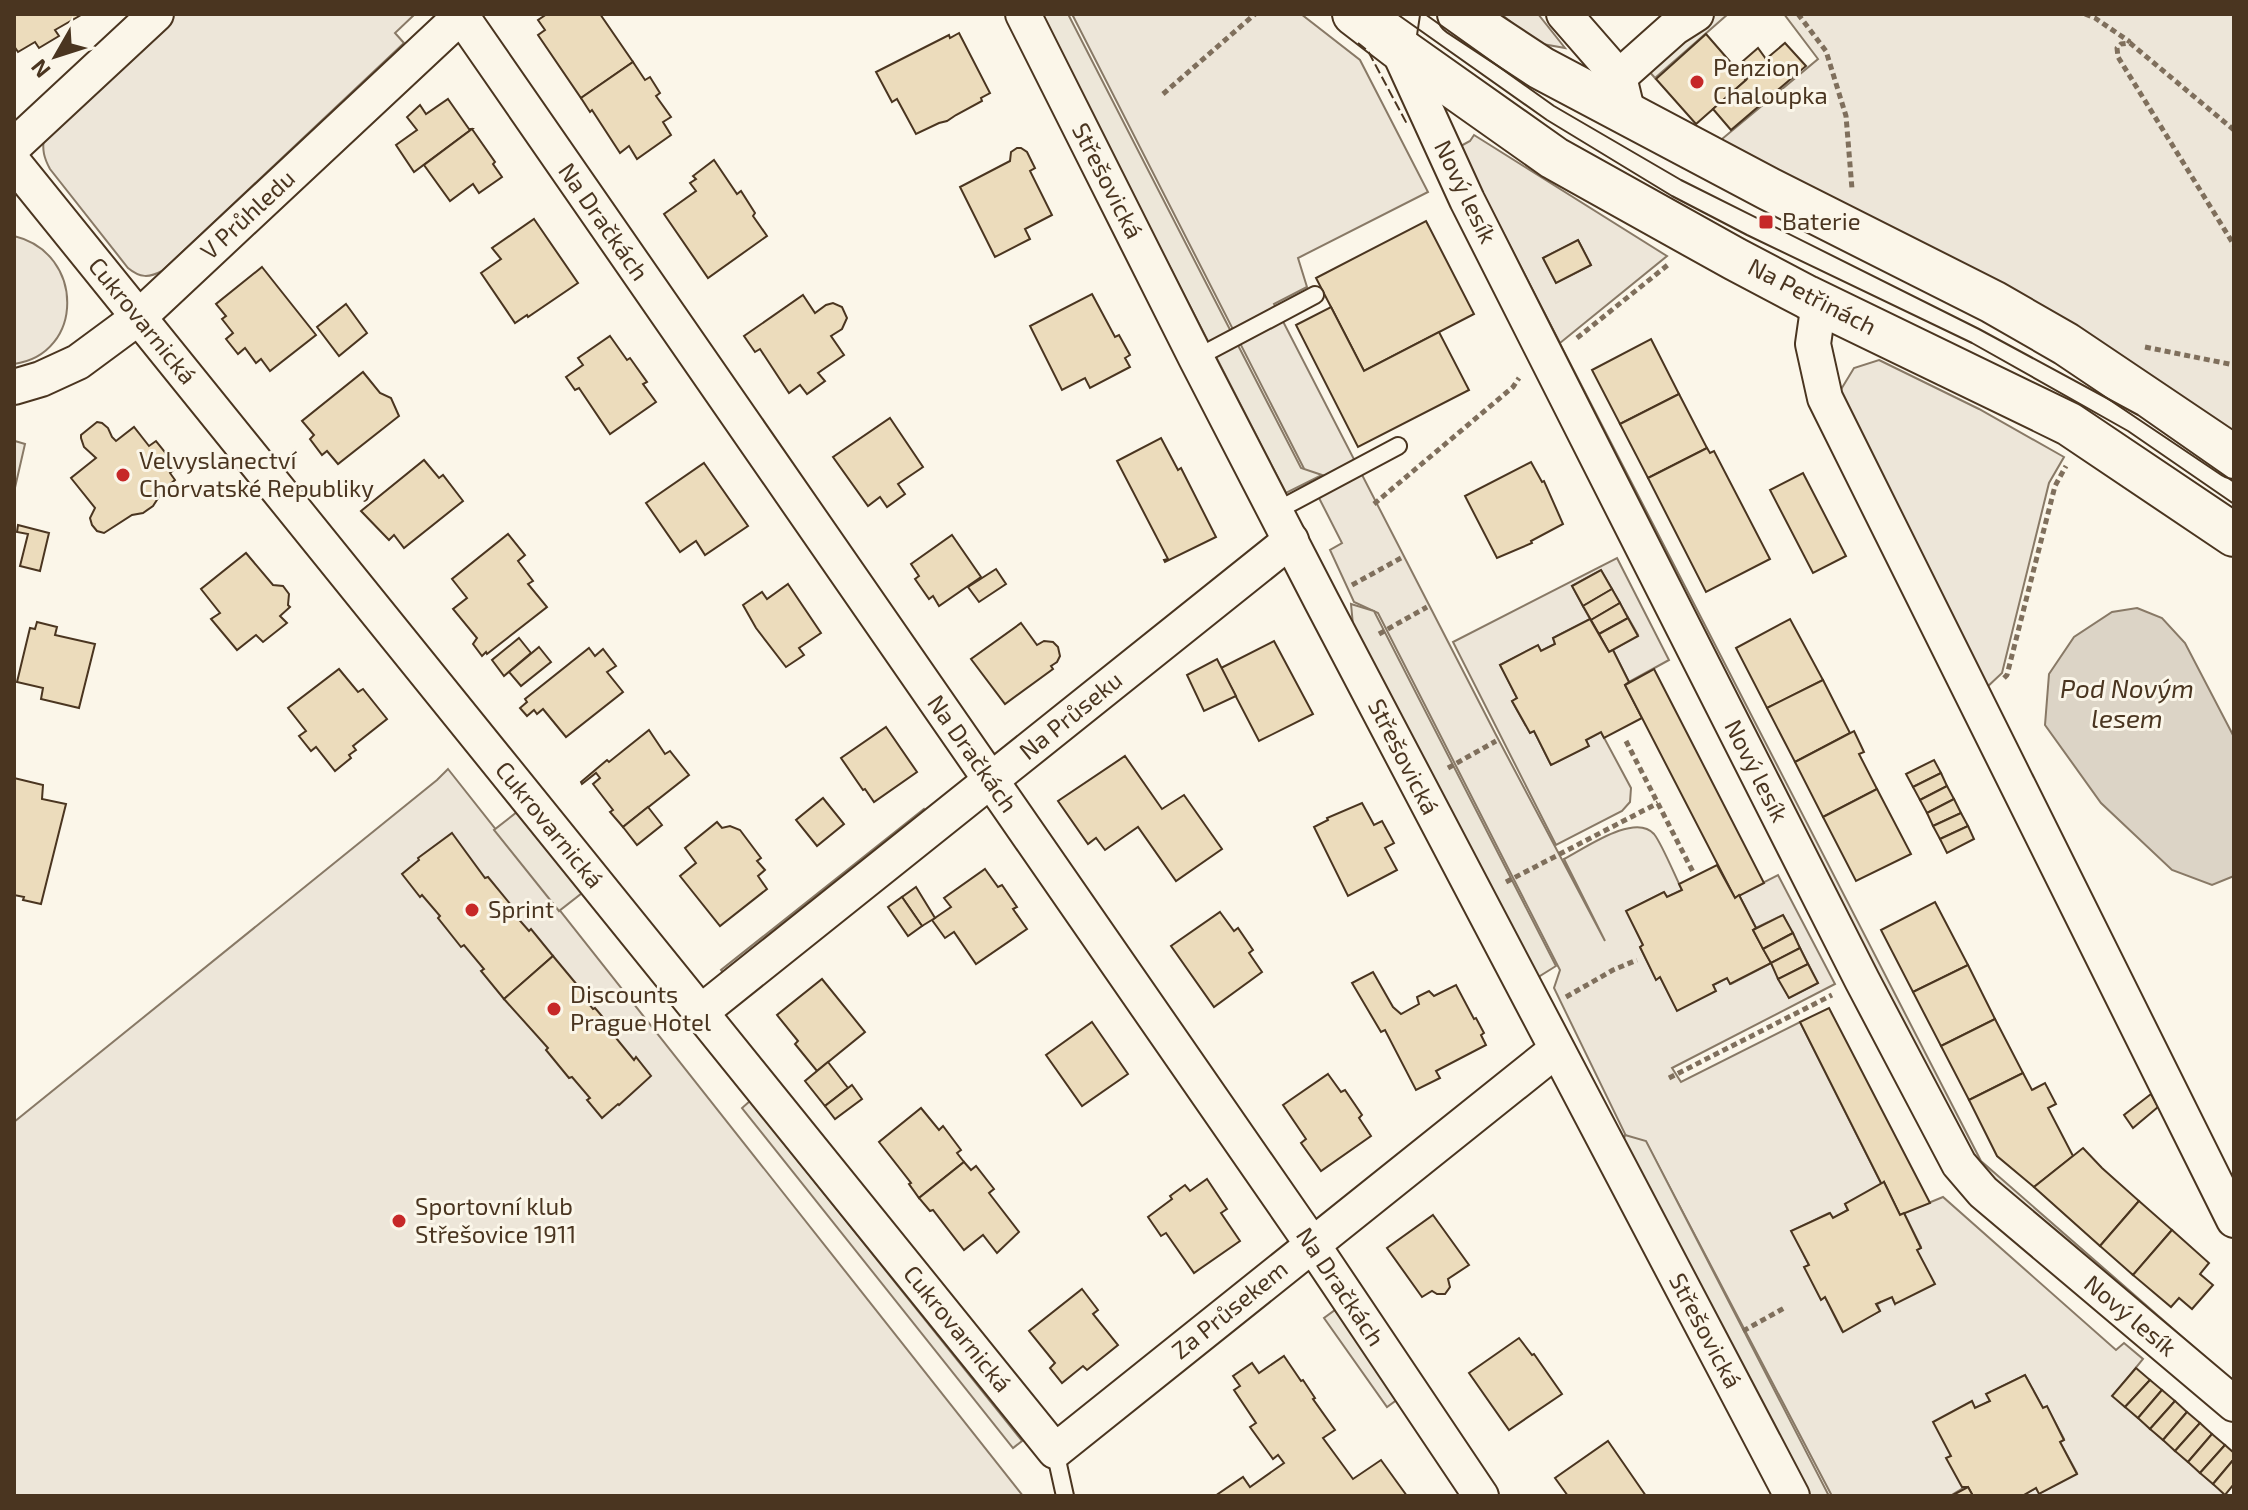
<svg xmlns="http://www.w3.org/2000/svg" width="2248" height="1510" viewBox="0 0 2248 1510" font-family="'Exo 2',sans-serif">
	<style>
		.green { fill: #ede6d9; stroke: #887966; stroke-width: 2; fill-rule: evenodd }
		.parking { fill: #ede7d9; stroke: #887966; stroke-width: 2 }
		.water { fill: #dcd4c6; stroke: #887966; stroke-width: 2 }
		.building { fill: #ecdcbc; stroke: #4a3520; stroke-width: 2 }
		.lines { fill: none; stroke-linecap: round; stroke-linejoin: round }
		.service-casing { stroke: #4a3520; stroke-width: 20 }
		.minor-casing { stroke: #4a3520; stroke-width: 38 }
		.tertiary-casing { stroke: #4a3520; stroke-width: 46 }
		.path { stroke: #7f6f5c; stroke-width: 5; stroke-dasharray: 6 4; stroke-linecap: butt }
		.service { stroke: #fbf6e9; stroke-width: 16 }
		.minor { stroke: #fbf6e9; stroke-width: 34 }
		.tertiary { stroke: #fbf6e9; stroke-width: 42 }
		.tram { stroke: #4a3520; stroke-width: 2 }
		.fence { stroke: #4a3520; stroke-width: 2; stroke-dasharray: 10 4; stroke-linecap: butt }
		.poi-dot { fill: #c62828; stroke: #fbf6e9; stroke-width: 3 }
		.labels { text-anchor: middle; stroke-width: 6; stroke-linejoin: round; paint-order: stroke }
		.poi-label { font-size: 24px; fill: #4a3520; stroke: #fbf6e9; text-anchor: start }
		.street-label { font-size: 24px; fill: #4a3520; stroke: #fbf6e9 }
		.water-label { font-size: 26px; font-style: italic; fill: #4a3520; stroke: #fbf6e9 }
	</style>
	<rect width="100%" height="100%" fill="#fbf6e9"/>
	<!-- green -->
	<g class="green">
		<path d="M172,14H415L395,33L404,43L162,271C149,278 140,278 128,268L50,169C44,158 42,150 44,138Z"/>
		<path d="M1072,14H1301L1360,60L1428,192L1298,258L1307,287L1274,304L1495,733L1605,941L1564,859C1584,849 1635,812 1654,834C1662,844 1675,876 1682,890L1667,897L1664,892L1627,911L1643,945L1640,947L1656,979L1660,977L1677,1010L1715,991L1713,985L1727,978L1731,984L1771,963L1789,998L1818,983L1783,915L1756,928L1739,895L1778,875L1835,984L1672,1068L1681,1082L1800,1022L1882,1185L1845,1204L1848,1210L1833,1218L1829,1213L1792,1231L1809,1265L1805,1267L1821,1299L1825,1297L1842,1331L1880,1311L1877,1304L1892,1297L1895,1304L1917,1250L1921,1247L1904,1213L1943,1197L2116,1350L2124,1343L2143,1359L2113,1396L2227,1496H2022L2036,1488L2040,1493L2077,1473L2060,1442L2064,1439L2047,1407L2043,1408L2025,1375L1987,1394L1990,1401L1975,1408L1972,1402L1951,1456L1947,1458L1963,1488L1950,1496H1832L1646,1142L1626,1136L1554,988L1560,970L1378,613L1354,602L1330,550L1342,543Z"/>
		<polygon points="1501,14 1538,14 1565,48 1537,43"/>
		<polygon points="1784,14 2234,14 2234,440 1716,144 1818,59"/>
		<path d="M1474,135L1667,256L1560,343L1459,147L1470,141ZM1578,240L1591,265L1556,283L1543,258Z"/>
		<path d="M14,236C85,253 85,354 14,364Z"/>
		<polygon points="1879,360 1979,409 2064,457 2049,483 2002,673 1986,688 1837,396 1854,368"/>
		<polygon points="1617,558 1669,660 1629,682 1613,650 1638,635 1601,570 1572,586 1590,619 1553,638 1555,644 1541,651 1537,646 1500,665 1517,698 1512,701 1530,733 1534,731 1551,765 1588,746 1586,740 1601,732 1631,788 1630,802 1622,811 1556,845 1453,642"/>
		<polygon points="448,769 1023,1496 14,1496 14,1122 437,780"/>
	</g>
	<!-- parking -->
	<g class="parking">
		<polygon points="1040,14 1068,14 1301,468 1322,475 1286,493"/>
		<polygon points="1710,14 1728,14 1655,78 1647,69"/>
		<polygon points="1468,165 1981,1161 2234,1382 1972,1169"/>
		<polygon points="15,441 25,444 14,492 14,446"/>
		<polygon points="1351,604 1374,611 1556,966 1535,979 1353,625"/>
		<polygon points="924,809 930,817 728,979 721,970"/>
		<polygon points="517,812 582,893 559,911 494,830"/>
		<polygon points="750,1101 1022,1441 1013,1448 742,1108"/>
		<polygon points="1625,1135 1646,1141 1829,1496 1800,1496 1621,1151"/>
		<polygon points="1335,1310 1398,1399 1387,1407 1324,1318"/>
	</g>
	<!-- water -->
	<polygon class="water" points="2137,608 2162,618 2185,643 2234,737 2234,876 2212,885 2172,870 2101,803 2045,725 2049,674 2074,637 2112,612"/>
	<!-- building -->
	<g class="building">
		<polygon points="14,14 81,14 81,15 55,30 59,36 39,48 35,42 18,52 14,46"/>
		<polygon points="547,14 600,14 633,62 581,98 538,35 545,30 538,20"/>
		<polygon points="959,33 990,93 981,98 982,101 956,115 947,121 939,123 916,134 897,99 892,102 876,72 949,35 950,38"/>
		<polygon points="1706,34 1746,80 1696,124 1656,79"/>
		<polygon points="1785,43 1806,66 1731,130 1713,109 1746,80 1753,71 1743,61 1758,48 1766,59"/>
		<polygon points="633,62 645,80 650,77 660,93 656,96 671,117 663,122 671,135 637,159 629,146 620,153 592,110 590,112 581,98"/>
		<polygon points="448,99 469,129 472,129 414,172 396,145 417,130 407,117 420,105 426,114"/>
		<polygon points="472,129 495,162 493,164 502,177 479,193 473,184 450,201 424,165"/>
		<polygon points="1017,148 1021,148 1027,152 1035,168 1030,171 1052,215 1025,229 1030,239 995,257 960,187 1010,161 1011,152"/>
		<polygon points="714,160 737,194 741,191 755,213 753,216 767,236 708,278 664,214 696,191 690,183 696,179 693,176"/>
		<polygon points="534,219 578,283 528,317 527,315 515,323 481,273 501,259 492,248"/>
		<polygon points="1426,221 1474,314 1364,371 1316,278"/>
		<polygon points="1578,240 1591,265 1556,283 1543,258"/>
		<polygon points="262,267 316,335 270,371 261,359 256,363 245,348 238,354 226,339 233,333 222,319 226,316 216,304"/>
		<polygon points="1092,294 1115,337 1119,335 1130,355 1125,358 1130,367 1090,388 1085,378 1062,390 1030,326"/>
		<polygon points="803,295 815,313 826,305 833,303 842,307 847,318 842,329 831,336 844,355 818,373 825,381 807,394 800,385 789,393 760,349 755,352 744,336"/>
		<polygon points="346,304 367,333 339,356 317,327"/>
		<polygon points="1331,307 1364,371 1439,332 1469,390 1358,447 1296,325"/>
		<polygon points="610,336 627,360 630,358 647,382 643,384 656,402 610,434 579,388 575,390 566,377 583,365 578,358"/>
		<polygon points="1651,339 1679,394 1620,424 1592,370"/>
		<polygon points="363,372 380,393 391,398 399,416 338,464 327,451 322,455 310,439 314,435 302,421"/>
		<polygon points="1679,394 1707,448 1648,478 1620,424"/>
		<polygon points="890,418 923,467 898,484 905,494 887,507 880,497 868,506 833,457"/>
		<polygon points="97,422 102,423 108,428 112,437 116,441 134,427 149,446 156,441 177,467 170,473 175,480 164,489 153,506 143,513 132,515 104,533 97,531 92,525 90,518 95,508 71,478 96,458 84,447 81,438 81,435"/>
		<polygon points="1161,438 1178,470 1181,468 1216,537 1165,562 1164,560 1168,559 1117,461"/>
		<polygon points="1707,448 1710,453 1714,451 1770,559 1706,592 1648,478"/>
		<polygon points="424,460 439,478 443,475 463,501 404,548 394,535 389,540 361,511"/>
		<polygon points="1531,462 1542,482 1544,481 1563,524 1531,541 1532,543 1497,558 1465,496"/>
		<polygon points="704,463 748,526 705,555 696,541 680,552 646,503"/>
		<polygon points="1803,473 1846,556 1813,573 1770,490"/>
		<polygon points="18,525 49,533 40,571 20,566 28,534 17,532"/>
		<polygon points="508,534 525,555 518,561 533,581 528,584 547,607 487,654 486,652 482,656 473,644 477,638 453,609 467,598 452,579"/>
		<polygon points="952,535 981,577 939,606 933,596 929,599 915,579 919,576 911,564"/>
		<polygon points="246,553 273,585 283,586 289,594 288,605 290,607 280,616 287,623 263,642 256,635 237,650 211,619 220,613 201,589"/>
		<polygon points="996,569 1006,584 979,602 968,587"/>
		<polygon points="1601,570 1612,589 1583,606 1572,586"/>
		<polygon points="788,584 821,633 799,648 804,655 786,667 756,628 743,605 762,592 767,599"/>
		<polygon points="1612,589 1620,603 1591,620 1583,606"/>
		<polygon points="1620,603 1628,618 1599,634 1591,620"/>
		<polygon points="1628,618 1638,636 1609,652 1599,634"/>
		<polygon points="1590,619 1609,652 1613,650 1629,682 1625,685 1642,718 1604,738 1601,732 1586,740 1589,746 1551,765 1534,731 1530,733 1512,701 1517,698 1500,665 1538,645 1541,651 1555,644 1553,638"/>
		<polygon points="1790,619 1823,680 1767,708 1736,648"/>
		<polygon points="37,622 57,627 55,635 95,644 79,708 41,699 43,688 17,682 30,628 35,629"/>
		<polygon points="1021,623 1037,645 1044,641 1053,642 1058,647 1060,656 1057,662 1051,666 1053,669 1005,704 971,659"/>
		<polygon points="519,638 531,653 504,676 492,660"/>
		<polygon points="1274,641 1313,714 1259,741 1221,668"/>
		<polygon points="539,647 551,662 521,686 509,672"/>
		<polygon points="589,648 595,656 603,649 616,666 607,672 623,692 566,737 543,709 537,714 534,710 527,716 520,708 527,702 525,699"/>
		<polygon points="1217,659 1236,696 1204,711 1187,675"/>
		<polygon points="339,669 358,692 363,689 387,719 353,746 356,750 349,755 351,758 335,771 316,747 311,751 299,736 306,731 288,708"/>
		<polygon points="1654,669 1764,883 1735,898 1625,685"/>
		<polygon points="1823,680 1850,733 1795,762 1767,708"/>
		<polygon points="886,727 917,772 874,802 865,789 863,790 841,758"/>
		<polygon points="649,730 665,754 670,751 689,775 623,827 610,812 613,810 593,784 600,778 596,773 582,784 581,782 607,760 609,762"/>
		<polygon points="1854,731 1864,752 1859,754 1877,789 1823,817 1795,762"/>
		<polygon points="1125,756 1162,809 1184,795 1222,849 1176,881 1138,827 1105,850 1096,838 1088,844 1058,801"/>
		<polygon points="1934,760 1941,773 1913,787 1906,774"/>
		<polygon points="1941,773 1947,786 1920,800 1913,787"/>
		<polygon points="14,778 43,785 42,799 66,804 41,904 23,900 24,897 14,895"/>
		<polygon points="1947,786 1954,799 1927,813 1920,800"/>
		<polygon points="1877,789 1911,854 1856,881 1823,817"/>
		<polygon points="823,798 844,824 817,846 796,820"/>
		<polygon points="1954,799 1961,813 1933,826 1927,813"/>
		<polygon points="1362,803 1374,825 1382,821 1394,843 1385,848 1397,870 1348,896 1314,827 1328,820 1327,818"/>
		<polygon points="648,807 662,825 637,845 623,827"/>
		<polygon points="1961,813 1968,826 1940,839 1933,826"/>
		<polygon points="717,822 722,828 730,826 740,830 761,858 757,861 765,870 758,876 767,889 720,926 680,876 696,863 685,848"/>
		<polygon points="1968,826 1974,839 1947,853 1940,839"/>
		<polygon points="452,833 485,878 488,877 511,905 508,907 529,931 531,929 553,956 504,999 481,971 484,969 464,945 461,947 438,918 440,916 422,895 420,897 402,874 419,860 418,858"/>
		<polygon points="1717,865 1735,898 1739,895 1756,928 1753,930 1771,963 1730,984 1727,978 1713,985 1716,991 1677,1011 1660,977 1656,980 1640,947 1643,945 1626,911 1664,892 1667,897 1682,890 1679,884"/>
		<polygon points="985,869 998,887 1002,885 1017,907 1013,909 1027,929 976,964 954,932 945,938 932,920 951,907 944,898"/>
		<polygon points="916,887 935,918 922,926 902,897"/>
		<polygon points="902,897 922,926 908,936 888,907"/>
		<polygon points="1935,902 1968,965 1913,992 1881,930"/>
		<polygon points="1220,912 1234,931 1238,928 1253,950 1249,953 1262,972 1214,1007 1171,946"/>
		<polygon points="1783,915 1793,933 1763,949 1753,930"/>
		<polygon points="1793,933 1800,948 1771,963 1763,949"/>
		<polygon points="1800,948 1808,964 1778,979 1771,963"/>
		<polygon points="553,956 583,992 581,994 593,1009 595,1008 619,1036 616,1038 634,1060 636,1057 651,1076 619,1105 618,1104 602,1118 587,1100 590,1098 572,1077 569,1078 546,1050 548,1048 504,999"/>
		<polygon points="1808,964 1818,983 1789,998 1778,979"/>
		<polygon points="1968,965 1995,1019 1941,1046 1913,992"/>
		<polygon points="1373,972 1393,1007 1401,1014 1419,1004 1417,997 1429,991 1434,996 1456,985 1474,1019 1476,1018 1484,1033 1481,1035 1486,1045 1436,1071 1440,1078 1416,1090 1385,1030 1381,1032 1352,983"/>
		<polygon points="822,979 865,1032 817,1071 795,1044 798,1041 777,1015"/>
		<polygon points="1829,1008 1930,1203 1900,1215 1884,1182 1882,1185 1800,1022"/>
		<polygon points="1995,1019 2023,1073 1969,1100 1941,1046"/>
		<polygon points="1092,1022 1128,1074 1082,1106 1046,1055"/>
		<polygon points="828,1062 848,1088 825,1106 805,1081"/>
		<polygon points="2023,1073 2032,1090 2045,1083 2056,1104 2048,1108 2073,1156 2034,1187 1997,1156 1969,1100"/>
		<polygon points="1328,1074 1341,1092 1345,1090 1362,1115 1359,1118 1371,1136 1321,1171 1301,1143 1306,1139 1283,1105"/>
		<polygon points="852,1085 862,1099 835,1119 825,1106"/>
		<polygon points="2151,1094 2158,1107 2133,1128 2124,1115"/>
		<polygon points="921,1108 939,1130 943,1126 961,1150 957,1153 964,1162 919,1198 909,1184 911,1183 879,1142"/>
		<polygon points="2083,1148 2102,1168 2139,1201 2100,1246 2034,1187"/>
		<polygon points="964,1162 971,1170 976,1166 994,1189 989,1193 1019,1232 997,1253 983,1235 964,1250 933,1210 930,1211 919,1198"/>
		<polygon points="1207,1179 1227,1209 1221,1213 1240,1241 1194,1273 1166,1233 1161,1236 1148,1217 1172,1199 1170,1196 1185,1185 1190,1191"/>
		<polygon points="1884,1182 1900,1215 1904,1213 1921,1248 1917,1250 1935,1284 1895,1304 1892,1297 1876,1304 1880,1311 1843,1332 1825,1297 1821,1300 1804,1267 1809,1265 1791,1231 1830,1213 1833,1218 1848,1210 1845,1204"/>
		<polygon points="2139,1201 2172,1230 2133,1275 2100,1246"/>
		<polygon points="1433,1215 1469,1265 1448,1279 1450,1287 1445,1294 1437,1294 1432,1291 1422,1297 1387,1248"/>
		<polygon points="2172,1230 2209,1263 2200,1274 2213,1285 2192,1309 2179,1298 2171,1307 2133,1275"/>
		<polygon points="1082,1289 1098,1310 1093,1314 1118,1345 1087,1370 1083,1366 1062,1383 1050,1368 1055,1363 1029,1331"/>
		<polygon points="1519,1338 1532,1355 1534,1354 1562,1394 1509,1430 1469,1373"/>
		<polygon points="1284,1356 1301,1381 1303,1380 1315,1398 1313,1399 1335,1430 1323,1438 1353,1479 1381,1460 1407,1496 1215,1496 1243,1477 1250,1487 1284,1463 1278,1455 1273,1459 1250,1427 1256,1423 1234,1390 1240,1386 1233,1376 1252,1363 1259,1373"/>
		<polygon points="2136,1368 2150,1380 2125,1407 2112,1396"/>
		<polygon points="2025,1375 2043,1408 2047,1406 2064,1440 2060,1442 2077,1474 2039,1494 2036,1488 2022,1496 1973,1496 1968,1487 1962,1487 1946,1458 1951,1456 1933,1422 1972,1401 1975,1408 1990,1401 1986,1394"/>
		<polygon points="2150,1380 2162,1390 2138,1418 2125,1407"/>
		<polygon points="2162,1390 2175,1401 2150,1429 2138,1418"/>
		<polygon points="2175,1401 2187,1412 2163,1440 2150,1429"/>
		<polygon points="2187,1412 2200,1423 2175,1451 2163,1440"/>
		<polygon points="2200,1423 2212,1434 2188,1462 2175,1451"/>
		<polygon points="2212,1434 2225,1445 2200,1473 2188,1462"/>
		<polygon points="1608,1441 1646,1496 1568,1496 1555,1478"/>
		<polygon points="2225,1445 2234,1453 2234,1459 2213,1484 2200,1473"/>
		<polygon points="2234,1459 2234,1484 2225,1495 2213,1484"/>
		<polygon points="1968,1487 1973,1496 1951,1496"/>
	</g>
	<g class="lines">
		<!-- service casing -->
		<g class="service-casing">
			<g id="service">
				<polyline points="1196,358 1315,295"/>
				<polyline points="1276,511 1398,446"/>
				<polyline points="1055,1451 1065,1496"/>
			</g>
		</g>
		<!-- minor casing -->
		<g class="minor-casing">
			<g id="minor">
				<polyline points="460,14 1312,1244 1481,1496"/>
				<polyline points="1023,14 1196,358 1322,602 1792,1496"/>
				<polyline points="1402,14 1397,47 1467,200 1862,980 1959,1164 1983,1192 2234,1404"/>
				<polyline points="1564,14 1619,77 1628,114"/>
				<polyline points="1619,77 1674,28 1696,14"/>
				<polyline points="14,146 156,14"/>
				<polyline points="14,163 1055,1451 1556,1050"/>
				<polyline points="1819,302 1813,344 1825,398 2234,1220"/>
				<polyline points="14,387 41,379 78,362 139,317 463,14"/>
				<polyline points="701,1012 1291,540"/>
			</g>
		</g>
		<!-- tertiary casing -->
		<g class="tertiary-casing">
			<g id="tertiary">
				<polyline points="1354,14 1397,47 1554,158 1735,259 1807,297 2069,424 2234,535"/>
				<polyline points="1459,14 1541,68 1769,189 1993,302 2066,344 2234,457"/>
			</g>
		</g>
		<!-- path -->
		<g class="path">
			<polyline points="1798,14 1826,51 1846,116 1852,189"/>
			<polyline points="2085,14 2095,18 2130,42"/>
			<polyline points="1163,94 1255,14"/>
			<polyline points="2234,130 2130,43 2121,44 2117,48 2118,57 2234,245"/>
			<polyline points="1577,338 1669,264"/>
			<polyline points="2145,347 2234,365"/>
			<polyline points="1374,504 1513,387 1519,378"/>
			<polyline points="1352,585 1401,558"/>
			<polyline points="1379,634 1427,607"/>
			<polyline points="2004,678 2007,675 2055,486 2066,466"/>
			<polyline points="1626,741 1693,872"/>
			<polyline points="1448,768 1496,741"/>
			<polyline points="1506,882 1658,803"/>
			<polyline points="1566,997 1613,970 1637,960"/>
			<polyline points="1669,1078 1832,995"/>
			<polyline points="1743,1331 1786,1307"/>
		</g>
		<!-- service -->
		<use href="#service" class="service"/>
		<!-- minor -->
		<use href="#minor" class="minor"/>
		<!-- tertiary -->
		<use href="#tertiary" class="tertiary"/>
		<!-- tram -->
		<g class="tram">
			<polyline points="1397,14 1547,120 1672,196 1747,235 1972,343 2128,431 2234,504"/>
			<polyline points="1425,14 1554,106 1681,180 1979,329 2138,415 2234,482"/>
		</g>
		<!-- fence -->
		<polyline class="fence" points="1358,43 1368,51 1407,124"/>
	</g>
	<!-- markers -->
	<g class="poi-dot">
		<circle cx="1697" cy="82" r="8"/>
		<rect x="1758" y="214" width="16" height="16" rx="4"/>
		<circle cx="123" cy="475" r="8"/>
		<circle cx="472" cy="910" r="8"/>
		<circle cx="554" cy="1009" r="8"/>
		<circle cx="399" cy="1221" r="8"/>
	</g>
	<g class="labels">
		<!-- poi labels -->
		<g class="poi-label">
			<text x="1713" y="76">Penzion<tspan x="1713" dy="28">Chaloupka</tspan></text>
			<text x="1782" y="230">Baterie</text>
			<text x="139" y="469">Velvyslanectví<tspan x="139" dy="28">Chorvatské Republiky</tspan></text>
			<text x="488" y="918">Sprint</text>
			<text x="570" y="1003">Discounts<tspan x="570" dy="28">Prague Hotel</tspan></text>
			<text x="415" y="1215">Sportovní klub<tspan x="415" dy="28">Střešovice 1911</tspan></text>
		</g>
		<!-- street labels -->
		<g class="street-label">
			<text transform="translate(1107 181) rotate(63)" y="8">Střešovická</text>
			<text transform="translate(1465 192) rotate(64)" y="8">Nový lesík</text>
			<text transform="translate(248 215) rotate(-43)" y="8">V Průhledu</text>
			<text transform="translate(603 222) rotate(55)" y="8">Na Dračkách</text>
			<text transform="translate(1812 297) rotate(27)" y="8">Na Petřinách</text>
			<text transform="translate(142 321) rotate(51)" y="8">Cukrovarnická</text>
			<text transform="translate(1071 716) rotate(-39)" y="8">Na Průseku</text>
			<text transform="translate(972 754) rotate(55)" y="8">Na Dračkách</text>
			<text transform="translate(1403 757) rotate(63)" y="8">Střešovická</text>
			<text transform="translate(1756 771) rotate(63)" y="8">Nový lesík</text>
			<text transform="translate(549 825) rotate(51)" y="8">Cukrovarnická</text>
			<text transform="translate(1340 1287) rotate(56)" y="8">Na Dračkách</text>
			<text transform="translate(1230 1310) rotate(-39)" y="8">Za Průsekem</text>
			<text transform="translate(2130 1316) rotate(40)" y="8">Nový lesík</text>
			<text transform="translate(957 1329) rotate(51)" y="8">Cukrovarnická</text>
			<text transform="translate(1705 1331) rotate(62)" y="8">Střešovická</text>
		</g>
		<!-- water labels -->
		<g class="water-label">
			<text x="2127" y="698">Pod Novým<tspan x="2127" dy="30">lesem</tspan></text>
		</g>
	</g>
	<!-- border -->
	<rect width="2248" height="1510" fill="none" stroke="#4a3520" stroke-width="32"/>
	<!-- north arrow -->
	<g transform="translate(56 56) rotate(231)" stroke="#fbf6e9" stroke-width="6" paint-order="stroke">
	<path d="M0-6L14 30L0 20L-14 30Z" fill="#4a3520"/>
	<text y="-12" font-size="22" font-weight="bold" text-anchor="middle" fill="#4a3520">N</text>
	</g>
</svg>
